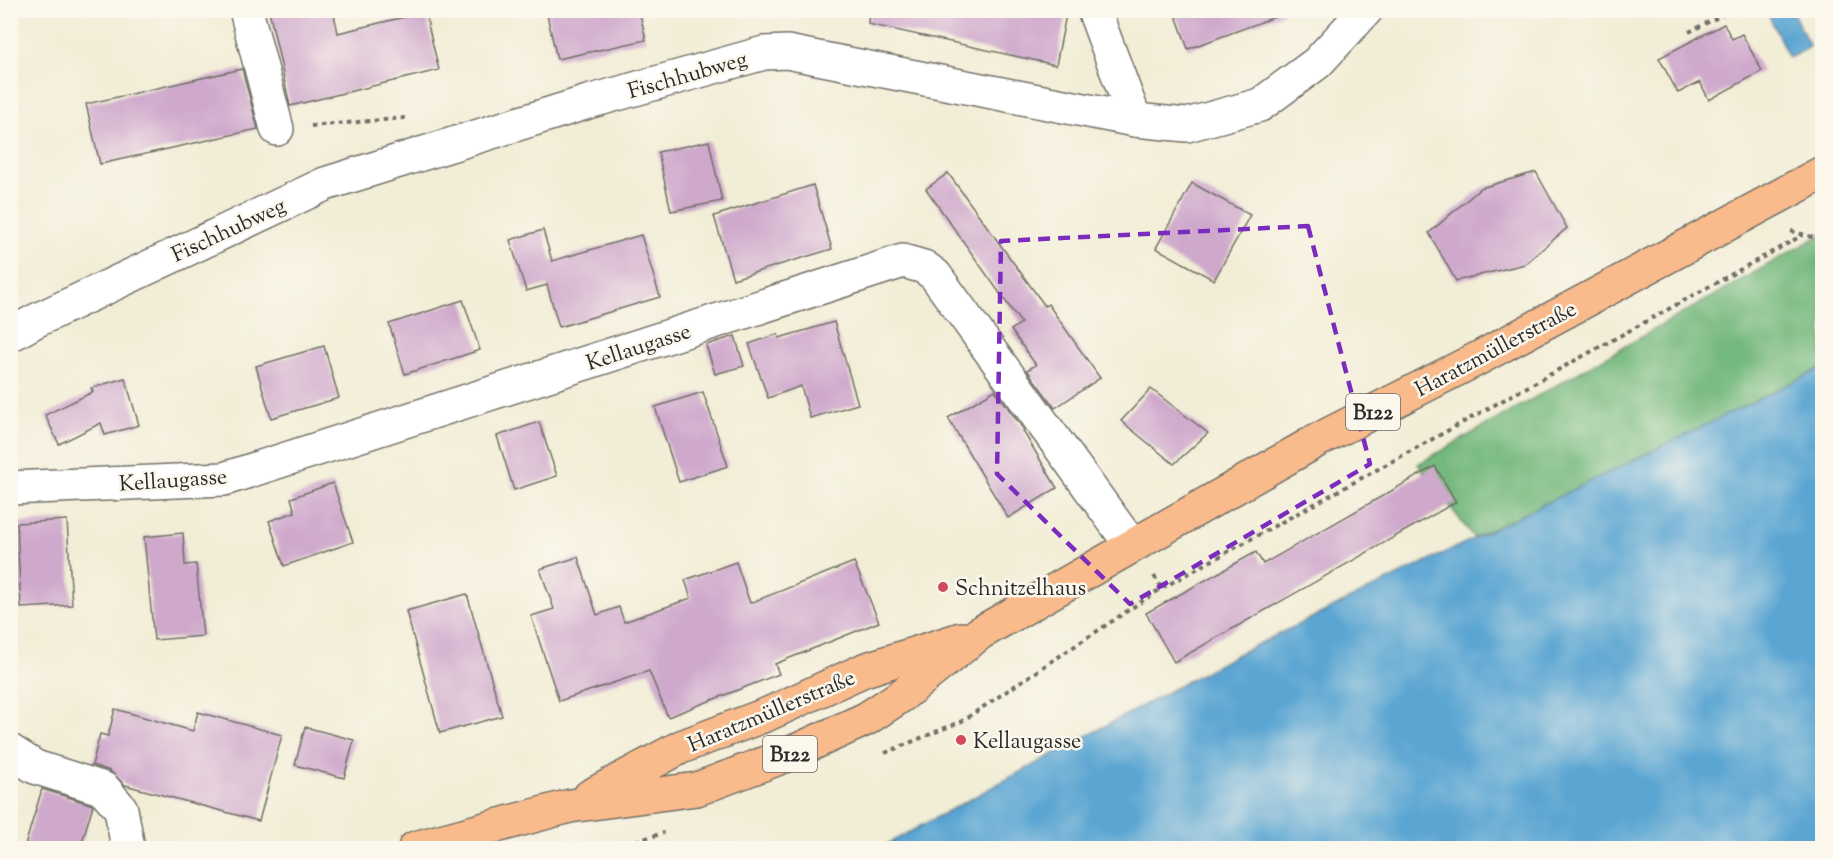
<svg xmlns="http://www.w3.org/2000/svg" width="1833" height="859" viewBox="0 0 1833 859" font-family="'Sorts Mill Goudy',serif">
	<style>
		.forest { fill: #73b87d; stroke: #4f7254; stroke-width: 1.5 }
		.water { fill: #5aa5d2; stroke: #42687e; stroke-width: 1.5 }
		.building { fill: #cfa9cc }
		.lines { fill: none; stroke-linecap: round; stroke-linejoin: round }
		.minor-casing { stroke: #716f67; stroke-width: 36 }
		.major-casing { stroke: #716f67; stroke-width: 36 }
		.path { stroke: #716f67; stroke-width: 4; stroke-dasharray: 4.5 4.5; stroke-linecap: butt }
		.minor { stroke: #fff; stroke-width: 33 }
		.major { stroke: #fabb8c; stroke-width: 33 }
		.marked { fill: none; stroke: #7b2cbf; stroke-width: 4.5; stroke-dasharray: 12 8; stroke-linejoin: round }
		.poi-dot { fill: #d1495b; stroke: #fbf7ec; stroke-width: 2 }
		.labels { text-anchor: middle; stroke-width: 5; stroke-linejoin: round; paint-order: stroke }
		.shield { fill: #fbf7ec; stroke: #696865; stroke-width: 1.5 }
		.shield-label { font-size: 21px; font-weight: bold; fill: #2b2b2b }
		.street-label { font-size: 22px; fill: #2b2b2b; stroke: #fbf7ec }
		.poi-label { font-size: 22px; fill: #2b2b2b; stroke: #fbf7ec; text-anchor: start }
	</style>
	<rect width="100%" height="100%" fill="#fbf7ec"/>
	<filter id="ink" filterUnits="userSpaceOnUse"><feTurbulence type="fractalNoise" baseFrequency=".0167" numOctaves="2"/><feDisplacementMap in="SourceGraphic" scale="12" xChannelSelector="R" yChannelSelector="G"/><feConvolveMatrix kernelMatrix="1 2 1 2 8 2 1 2 1" color-interpolation-filters="sRGB"/></filter>
	<filter id="wash" filterUnits="userSpaceOnUse"><feTurbulence type="fractalNoise" baseFrequency=".008" numOctaves="4" result="noise"/><feDisplacementMap in="SourceGraphic" scale="24" xChannelSelector="R" yChannelSelector="G"/><feGaussianBlur stdDeviation="1.35" result="paint"/><feColorMatrix in="noise" values="0 0 0 0 0 0 0 0 0 0 0 0 0 0 0 0 0 1.4 0 .05"/><feComposite in="paint" operator="in"/></filter>
	<g filter="url(#wash)">
		<rect width="100%" height="100%" fill="#f2edd6"/>
		<!-- forest -->
		<polygon class="forest" points="1822,234 1822,368 1474,538 1418,464"/>
		<!-- water -->
		<g class="water">
			<polygon points="1781,10 1792,11 1810,47 1789,58 1769,16"/>
			<polygon points="1822,368 1822,848 880,848 1236,655"/>
		</g>
		<g id="blocks">
			<!-- building -->
			<g class="building">
				<polygon points="269,10 333,10 338,33 425,12 439,70 290,106"/>
				<polygon points="546,10 639,10 646,40 557,59"/>
				<polygon points="869,10 1067,10 1056,65 868,24"/>
				<polygon points="1174,10 1283,10 1283,14 1188,49"/>
				<polygon points="1724,24 1732,39 1742,34 1762,71 1709,100 1700,82 1678,93 1659,58"/>
				<polygon points="242,69 258,129 100,164 86,104"/>
				<polygon points="709,141 722,201 671,211 658,152"/>
				<polygon points="1536,172 1567,228 1525,264 1456,281 1429,233 1481,188"/>
				<polygon points="948,173 1045,306 1048,304 1100,378 1055,408 1027,370 1036,365 1011,330 1021,323 926,189"/>
				<polygon points="1192,183 1250,215 1214,280 1156,248"/>
				<polygon points="813,185 832,249 733,279 714,216"/>
				<polygon points="543,230 552,261 641,235 660,297 559,327 547,285 526,291 510,240"/>
				<polygon points="463,300 480,350 405,374 389,324"/>
				<polygon points="834,322 858,404 810,418 801,386 768,398 749,344 778,334 779,338"/>
				<polygon points="735,336 744,366 715,374 706,345"/>
				<polygon points="324,346 339,398 271,418 256,366"/>
				<polygon points="125,378 139,425 105,435 101,423 59,444 45,415 93,392 91,388"/>
				<polygon points="1151,389 1208,433 1174,464 1121,421"/>
				<polygon points="995,390 1024,430 1023,431 1057,488 1008,518 948,418"/>
				<polygon points="703,392 728,466 679,482 655,407"/>
				<polygon points="539,422 557,476 514,490 497,436"/>
				<polygon points="1435,466 1456,502 1174,662 1146,613 1256,552 1263,564"/>
				<polygon points="333,483 353,542 284,566 269,521 295,512 291,498"/>
				<polygon points="67,520 72,605 21,608 17,523"/>
				<polygon points="183,533 185,565 196,564 203,636 154,640 144,537"/>
				<polygon points="578,557 597,615 619,607 624,622 691,598 685,580 736,562 750,603 854,562 879,622 775,664 779,674 668,717 649,671 559,701 531,616 554,609 540,569"/>
				<polygon points="467,594 502,716 440,733 406,611"/>
				<polygon points="115,709 193,731 198,712 282,735 259,821 125,785 110,771 92,765 100,734 108,736"/>
				<polygon points="305,727 354,740 344,778 295,765"/>
				<polygon points="42,789 93,805 80,849 24,849"/>
			</g>
		</g>
	</g>
	<g filter="url(#ink)">
		<use href="#blocks" fill-opacity="0" stroke="#716f67" stroke-width="1.5"/>
		<g class="lines">
			<!-- minor casing -->
			<g class="minor-casing">
				<g id="minor">
					<polyline points="246,10 277,129"/>
					<polyline points="1094,10 1135,120"/>
					<polyline points="10,335 35,321 325,184 588,102 764,53 787,52 1135,120 1187,125 1260,105 1317,63 1366,10"/>
					<polyline points="10,488 224,479 903,261 924,267 935,275 1132,546"/>
					<polyline points="10,751 35,767 104,789 121,809 128,848"/>
				</g>
			</g>
			<!-- major casing -->
			<g class="major-casing">
				<g id="major">
					<polyline points="590,796 681,747 768,714 864,670 961,639"/>
					<polyline points="415,848 570,806 697,789 787,755 866,719 901,696 980,633 1318,440 1479,358 1822,173"/>
				</g>
			</g>
			<!-- path -->
			<g class="path">
				<polyline points="1689,32 1732,10"/>
				<polyline points="311,126 405,118"/>
				<polyline points="1791,231 1822,240"/>
				<polyline points="1154,576 1162,588"/>
				<polyline points="885,753 962,721 1162,588 1803,235"/>
				<polyline points="610,848 664,833"/>
			</g>
			<!-- minor -->
			<use href="#minor" class="minor"/>
			<!-- major -->
			<use href="#major" class="major"/>
		</g>
	</g>
	<!-- marked area -->
	<path class="marked" d="M1308,226L1370,464L1130,604L997,474L1001,241Z"/>
	<!-- markers -->
	<g class="poi-dot">
		<circle cx="943" cy="587" r="6"/>
		<circle cx="961" cy="740" r="6"/>
	</g>
	<g class="labels">
		<!-- shield labels -->
		<g class="shield">
			<rect x="1346" y="394" width="54" height="36" rx="4.5"/>
			<rect x="763" y="736" width="54" height="36" rx="4.5"/>
		</g>
		<g class="shield-label">
			<text x="1373" y="419">B122</text>
			<text x="790" y="761">B122</text>
		</g>
		<!-- street labels -->
		<g class="street-label">
			<text transform="translate(687 74) rotate(-16)" y="8">Fischhubweg</text>
			<text transform="translate(228 229) rotate(-25)" y="8">Fischhubweg</text>
			<text transform="translate(638 346) rotate(-18)" y="8">Kellaugasse</text>
			<text transform="translate(1495 348) rotate(-28)" y="8">Haratzmüllerstraße</text>
			<text transform="translate(173 479) rotate(-4)" y="8">Kellaugasse</text>
			<text transform="translate(771 710) rotate(-23)" y="8">Haratzmüllerstraße</text>
		</g>
		<!-- poi labels -->
		<g class="poi-label">
			<text x="955" y="595">Schnitzelhaus</text>
			<text x="973" y="748">Kellaugasse</text>
		</g>
	</g>
	<!-- margin -->
	<rect width="1833" height="859" fill="none" stroke="#fbf7ec" stroke-width="36"/>
</svg>
